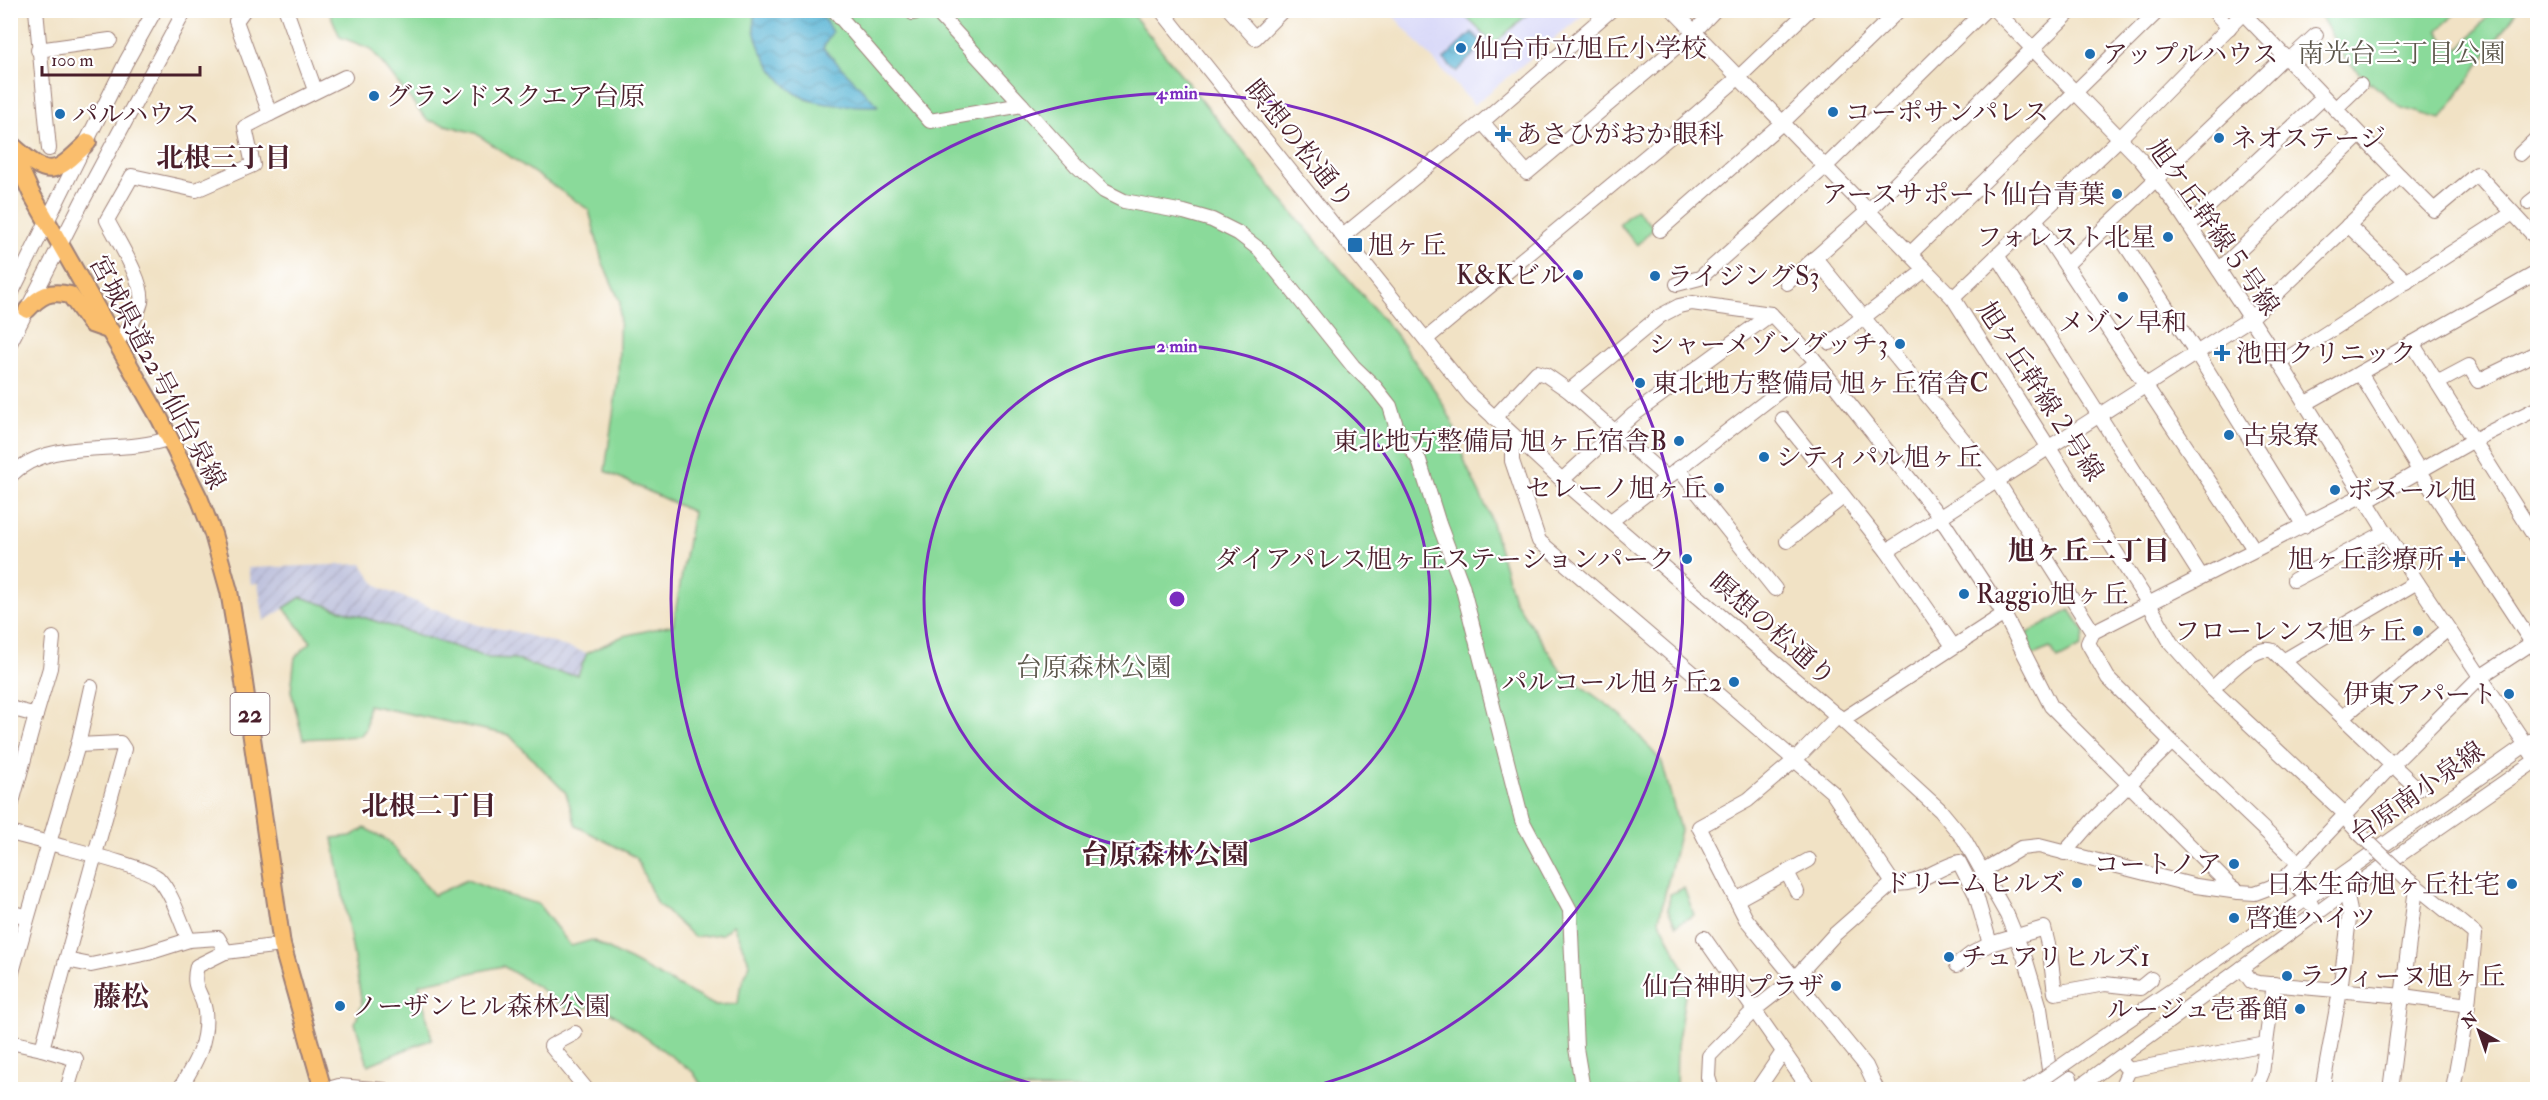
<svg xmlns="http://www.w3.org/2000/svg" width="2548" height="1100" viewBox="0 0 2548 1100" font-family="'IM FELL Double Pica','Noto Serif JP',serif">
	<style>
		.built { fill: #d7d7f8 }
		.industrial { fill: url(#industrial-furrows) }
		.park { fill: #8ada9a; stroke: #6a7c62; stroke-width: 1.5 }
		.water { fill: url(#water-waves); stroke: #506980; stroke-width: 1.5 }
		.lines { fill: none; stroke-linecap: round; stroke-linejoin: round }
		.minor-casing { stroke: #9e8078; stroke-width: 16 }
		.major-casing { stroke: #9e8078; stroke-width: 20 }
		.minor { stroke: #fff; stroke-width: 14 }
		.major { stroke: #fabe6d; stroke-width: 16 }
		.minor-bridge-casing { stroke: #9e8078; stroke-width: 16; stroke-linecap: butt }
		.minor-bridge { stroke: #fff; stroke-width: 14 }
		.ring { fill: none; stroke: #7b2cbf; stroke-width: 3 }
		.poi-dot { fill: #1f6fb2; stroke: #fff; stroke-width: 2 }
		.labels { text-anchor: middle; stroke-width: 4.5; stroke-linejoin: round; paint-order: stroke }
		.shield { fill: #fff; stroke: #80626b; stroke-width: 1.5 }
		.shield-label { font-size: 24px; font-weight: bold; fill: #4a1f2b }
		.poi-label { font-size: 26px; fill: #4a1f2b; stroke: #fff; text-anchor: start }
		.park-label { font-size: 26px; fill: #5d574c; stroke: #fff }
		.street-label { font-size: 26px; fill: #4a1f2b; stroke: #fff }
		.neighbourhood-label { font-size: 27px; font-weight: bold; fill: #4a1f2b; stroke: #fff }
		.quarter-label { font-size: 28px; font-weight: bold; fill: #4a1f2b; stroke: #fff }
		.centre { fill: #7b2cbf; stroke: #fff; stroke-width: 3 }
		.ring-label { font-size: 18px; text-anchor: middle; font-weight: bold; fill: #7b2cbf; stroke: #fff; stroke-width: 4.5; stroke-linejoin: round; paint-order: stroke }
	</style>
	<defs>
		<pattern id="industrial-furrows" width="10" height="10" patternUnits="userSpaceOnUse" patternTransform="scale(1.5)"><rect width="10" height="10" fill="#bfc2dd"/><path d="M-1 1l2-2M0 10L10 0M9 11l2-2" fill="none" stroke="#a6a6be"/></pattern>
		<pattern id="water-waves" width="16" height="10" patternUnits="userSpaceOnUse" patternTransform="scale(1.5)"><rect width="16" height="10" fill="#55b3d4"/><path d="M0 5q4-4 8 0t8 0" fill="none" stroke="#4891ac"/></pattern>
	</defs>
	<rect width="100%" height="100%" fill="#fff"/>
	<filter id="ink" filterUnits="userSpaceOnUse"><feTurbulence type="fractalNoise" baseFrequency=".0167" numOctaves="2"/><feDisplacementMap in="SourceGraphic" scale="12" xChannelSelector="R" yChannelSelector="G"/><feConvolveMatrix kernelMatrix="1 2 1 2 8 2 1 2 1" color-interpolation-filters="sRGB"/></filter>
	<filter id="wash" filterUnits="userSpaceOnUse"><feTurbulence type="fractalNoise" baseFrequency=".008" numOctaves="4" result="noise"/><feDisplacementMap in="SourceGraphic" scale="24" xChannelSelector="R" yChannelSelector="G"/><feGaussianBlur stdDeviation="1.35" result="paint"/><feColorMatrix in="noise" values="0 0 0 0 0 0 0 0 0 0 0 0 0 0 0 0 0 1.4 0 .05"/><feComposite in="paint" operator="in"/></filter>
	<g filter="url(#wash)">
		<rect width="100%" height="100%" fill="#f1e2c5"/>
		<!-- built -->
		<polygon class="built" points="1389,11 1588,11 1474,105"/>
		<!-- industrial -->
		<polygon class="industrial" points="362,564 373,581 382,589 478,625 513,631 587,653 578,675 548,671 515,659 489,658 301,598 264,621 258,583 251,584 248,568"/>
		<!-- park -->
		<g class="park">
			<polygon points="329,11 1130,11 1281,199 1397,336 1436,392 1452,421 1466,465 1489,513 1514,600 1562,672 1621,715 1662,762 1680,830 1659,919 1688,977 1677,1046 1676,1089 704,1089 693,1072 603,1007 565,1008 538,987 503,966 419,984 432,1039 368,1065 355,1023 362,1004 333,838 351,836 365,828 387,840 434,895 467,880 503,894 538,904 571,946 592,940 714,1005 738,1004 740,988 750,964 733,925 722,934 694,937 656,902 636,857 576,826 566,793 509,735 368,705 366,729 360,736 303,739 291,691 295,657 311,642 284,608 301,597 489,658 515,659 548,671 578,675 587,653 623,636 673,625 693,512 605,471 618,379 620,302 602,261 589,210 475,133 427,120 371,49 340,37"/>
			<polygon points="1460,11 1531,11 1494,44"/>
			<polygon points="2318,11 2458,11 2438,30 2445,41 2460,49 2492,11 2516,12 2441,119 2402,108 2370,82 2345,59"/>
			<polygon points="1636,209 1654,228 1637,245 1619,224"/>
			<polygon points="2070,610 2085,632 2081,647 2058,659 2050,648 2026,658 2017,639"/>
			<polygon points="1684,888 1694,915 1676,925 1668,910 1670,894"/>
		</g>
		<!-- water -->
		<g class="water">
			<path d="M816,10L820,12L832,32L823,48L878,106C857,106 819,107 800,96C777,83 745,37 756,11Z"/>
			<polygon points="1472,32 1484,44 1456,72 1444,59"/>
		</g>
	</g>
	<g filter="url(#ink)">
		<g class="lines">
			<!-- minor casing -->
			<g class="minor-casing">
				<g id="minor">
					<polyline points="36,10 49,149"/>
					<polyline points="286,10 315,90"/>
					<polyline points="834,10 930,121 1022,105 1076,165 1104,191 1124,201 1184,212 1212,220 1238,233 1260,250 1353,366 1375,387 1390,406 1397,429 1419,460 1439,524 1462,585 1522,820 1570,910 1576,1048 1583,1090"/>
					<polyline points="935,10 1022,105"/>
					<polyline points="1161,10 1471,396 1562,480 1842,720 1940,810 1964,839 2007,915 2026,961 2040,1008 2052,1090"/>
					<polyline points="1230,10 1255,38 1283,10"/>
					<polyline points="1673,10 1953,298 2149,604 2171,643 2212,689 2345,814"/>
					<polyline points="1995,10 2140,159 2174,202 2280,363 2417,582 2538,763"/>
					<polyline points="2213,10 2229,28"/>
					<polyline points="913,13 926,10"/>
					<polyline points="38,50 110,40"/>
					<polyline points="2289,60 2316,35"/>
					<polyline points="2335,109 2360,85"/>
					<polyline points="270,114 345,77"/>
					<polyline points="1482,122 1527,173 1694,32 1715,10"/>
					<polyline points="2520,154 2538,137"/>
					<polyline points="2400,176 2434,210 2477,174 2538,240"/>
					<polyline points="2529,203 2538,196"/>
					<polyline points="2035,219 2254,549"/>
					<polyline points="2111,223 2196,352 2304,526"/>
					<polyline points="2189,225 2323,98"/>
					<polyline points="2348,225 2407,282"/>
					<polyline points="1660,230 1783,122 1899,10"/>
					<polyline points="1343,236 1482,122 1611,10"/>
					<polyline points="1910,254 2159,10"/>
					<polyline points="1997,255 2201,576"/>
					<polyline points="1815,258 1997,481 2093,632 2363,495"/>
					<polyline points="2066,265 2285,56"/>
					<polyline points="2219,270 2360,135"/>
					<polyline points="1787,283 1869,210 2072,10"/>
					<polyline points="1677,284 1700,278 1825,167 1985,10"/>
					<polyline points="10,296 126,62 155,10"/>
					<polyline points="1953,298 2120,138 2246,10"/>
					<polyline points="1868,314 1925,270"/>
					<polyline points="1426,339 1672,135 1739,77 1809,10"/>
					<path d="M117,341C128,330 137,318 141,302C145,283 116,238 107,220L132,176L196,190L253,165L245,127L270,114L236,21L244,10"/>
					<polyline points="10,343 83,200 185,10"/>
					<polyline points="1830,343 1862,318"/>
					<polyline points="2412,343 2538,542"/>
					<polyline points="2280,363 2513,213"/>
					<polyline points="2360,373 2419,470 2538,652"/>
					<polyline points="2437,383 2469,366 2478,381 2538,352"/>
					<polyline points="1569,391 1660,316 1679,306 1692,303 1771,314 1813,358 1940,517 2004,614 2051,706 2230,886 2239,892"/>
					<polyline points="2305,404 2538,272"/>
					<polyline points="1494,418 1537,372 1546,375 1569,391 1666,477"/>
					<polyline points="1783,419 1887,551 1953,646"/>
					<path d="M1512,436V461L1539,541L1832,792L1893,883C1915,888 1938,867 1959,862L1976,895L1990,944L2044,928L2050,953L2055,993L2105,984L2140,988L2151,979"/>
					<polyline points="1678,468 1775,589"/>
					<path d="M10,476C51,435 120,457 170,438"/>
					<polyline points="1562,480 1633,415 1771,314"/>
					<polyline points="2367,501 2474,440 2538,408"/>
					<polyline points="1611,521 1816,363"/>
					<polyline points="1787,541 1843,497"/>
					<polyline points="1887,551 2251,318 2400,176 2243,13"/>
					<polyline points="2294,580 2386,532"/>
					<polyline points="2093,632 2088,643 2108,678 2172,742 2299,863"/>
					<polyline points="2283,661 2417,582"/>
					<path d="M91,687L78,745L49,843C70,849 146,867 158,878C173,894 180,921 189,940L218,938L226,952"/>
					<path d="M2212,689C2225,677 2255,643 2273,651L2418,789"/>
					<polyline points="10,708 36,715 50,668 53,638"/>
					<polyline points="1838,716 1795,760 1748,800 1699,827 1746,919 1866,1066 1877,1090"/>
					<polyline points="2343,717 2448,629"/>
					<polyline points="1842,720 2004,614"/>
					<polyline points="10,810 36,715"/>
					<polyline points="2343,816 2360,834"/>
					<polyline points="10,833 49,843 10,979"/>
					<polyline points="2064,853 2093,820 2172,742"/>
					<polyline points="1984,870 2021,848 2039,846 2196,886 2239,892 2255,893 2271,887 2288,875 2393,764 2480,677 2538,639"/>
					<polyline points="1787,872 1797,892"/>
					<polyline points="2288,875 2311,904"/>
					<polyline points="2406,878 2475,934 2468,1005 2453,1090"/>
					<polyline points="1736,900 1809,860"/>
					<polyline points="10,912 27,917"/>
					<polyline points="1704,938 1810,1090"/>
					<polyline points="66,960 124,749 120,743 78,745"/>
					<polyline points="1957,965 1971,954 1990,944"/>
					<polyline points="2242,968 2251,981 2258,983 2403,996 2468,1005"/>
					<polyline points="575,1033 551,1046 587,1090"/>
					<polyline points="10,1042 42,1049"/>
					<polyline points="2087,1048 2337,878 2538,736"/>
					<polyline points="2129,1070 2266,1044"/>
					<polyline points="67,1090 76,1059 42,1049 66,960 91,965 148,953 189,940"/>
					<path d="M179,1090C195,1063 208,1044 205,1011C202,990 191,990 197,966L225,952L282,945"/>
					<polyline points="325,1090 339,1086 385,1090"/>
					<polyline points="1712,1090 1708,1077 1709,1056 1754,1010 1795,978 1835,934 1893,883"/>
					<polyline points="1757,1090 1783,1052"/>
					<polyline points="2053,1090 2070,1078 2072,1090"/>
					<polyline points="2075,1090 2346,892 2538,759"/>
					<polyline points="2120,1090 2129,1070 2124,1065"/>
					<polyline points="2255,1090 2262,1073 2274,984"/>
					<polyline points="2322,1090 2340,991 2350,911 2346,892 2342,886"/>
					<polyline points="2390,1090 2416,888"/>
				</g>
			</g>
			<!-- major casing -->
			<g class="major-casing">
				<g id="major">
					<polyline points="10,146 31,193 48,223 160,419 200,500 213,534 229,591 241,662 282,945 323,1090"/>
					<path d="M13,146C50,179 54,175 88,142"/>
					<path d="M27,310C41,295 50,290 70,295L91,324L111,331"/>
				</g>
			</g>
			<!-- minor -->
			<use href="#minor" class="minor"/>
			<!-- major -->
			<use href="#major" class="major"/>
			<!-- minor-bridge casing -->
			<g class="minor-bridge-casing">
				<g id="minor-bridge">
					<polyline points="2360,834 2406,878"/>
					<polyline points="2027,1090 2087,1048"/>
				</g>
			</g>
			<!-- minor-bridge -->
			<use href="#minor-bridge" class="minor-bridge"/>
		</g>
	</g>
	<!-- distance rings -->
	<g class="ring">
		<circle cx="1177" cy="599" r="253"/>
		<path d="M1050 1089A506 506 0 1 1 1304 1089"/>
	</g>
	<!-- markers -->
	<g class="poi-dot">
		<circle cx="1461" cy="48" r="6"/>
		<circle cx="2090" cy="54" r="6"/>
		<circle cx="374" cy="96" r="6"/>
		<circle cx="1833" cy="112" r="6"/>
		<circle cx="60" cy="114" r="6"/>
		<path d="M1500 125h6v6h6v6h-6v6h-6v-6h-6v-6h6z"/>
		<circle cx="2219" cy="138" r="6"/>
		<circle cx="2117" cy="194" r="6"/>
		<circle cx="2168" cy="237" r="6"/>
		<rect x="1347" y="237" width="16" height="16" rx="3"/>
		<circle cx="1578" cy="275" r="6"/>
		<circle cx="1655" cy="276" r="6"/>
		<circle cx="2123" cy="297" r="6"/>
		<circle cx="1900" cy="344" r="6"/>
		<path d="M2219 344h6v6h6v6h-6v6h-6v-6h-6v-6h6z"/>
		<circle cx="1640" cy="383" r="6"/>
		<circle cx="2229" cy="435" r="6"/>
		<circle cx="1679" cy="441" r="6"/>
		<circle cx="1764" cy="457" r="6"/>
		<circle cx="1719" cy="488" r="6"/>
		<circle cx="2335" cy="490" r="6"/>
		<circle cx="1687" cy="559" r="6"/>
		<path d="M2454 550h6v6h6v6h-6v6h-6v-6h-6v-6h6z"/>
		<circle cx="1964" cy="594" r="6"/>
		<circle cx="2418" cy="631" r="6"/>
		<circle cx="1734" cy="682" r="6"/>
		<circle cx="2509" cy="694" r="6"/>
		<circle cx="2234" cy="864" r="6"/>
		<circle cx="2077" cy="883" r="6"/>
		<circle cx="2512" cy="884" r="6"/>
		<circle cx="2234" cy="918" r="6"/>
		<circle cx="1949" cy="957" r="6"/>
		<circle cx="2287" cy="976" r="6"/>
		<circle cx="1836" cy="986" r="6"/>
		<circle cx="340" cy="1006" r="6"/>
		<circle cx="2300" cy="1009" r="6"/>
	</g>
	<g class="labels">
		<!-- shield labels -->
		<rect class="shield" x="230.5" y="693" width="39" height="42" rx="4.5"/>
		<g class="shield-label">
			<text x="250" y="722">22</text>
		</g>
		<!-- poi labels -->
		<g class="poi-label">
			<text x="1473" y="57">仙台市立旭丘小学校</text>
			<text x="2102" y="63">アップルハウス</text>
			<text x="386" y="105">グランドスクエア台原</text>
			<text x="1845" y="121">コーポサンパレス</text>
			<text x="72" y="123">パルハウス</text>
			<text x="1516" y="143">あさひがおか眼科</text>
			<text x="2231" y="147">ネオステージ</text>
			<text x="2105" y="203" text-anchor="end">アースサポート仙台青葉</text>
			<text x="2156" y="246" text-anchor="end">フォレスト北星</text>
			<text x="1368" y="254">旭ヶ丘</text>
			<text x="1566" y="284" text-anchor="end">K&amp;Kビル</text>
			<text x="1667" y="285">ライジングS3</text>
			<text x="2123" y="331" text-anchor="middle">メゾン早和</text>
			<text x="1888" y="353" text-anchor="end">シャーメゾングッチ3</text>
			<text x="2236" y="362">池田クリニック</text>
			<text x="1652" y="392">東北地方整備局 旭ヶ丘宿舎C</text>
			<text x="2241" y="444">古泉寮</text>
			<text x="1667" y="450" text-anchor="end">東北地方整備局 旭ヶ丘宿舎B</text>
			<text x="1776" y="466">シティパル旭ヶ丘</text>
			<text x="1707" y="497" text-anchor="end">セレーノ旭ヶ丘</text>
			<text x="2347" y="499">ボヌール旭</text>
			<text x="1675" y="568" text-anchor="end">ダイアパレス旭ヶ丘ステーションパーク</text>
			<text x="2444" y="568" text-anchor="end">旭ヶ丘診療所</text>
			<text x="1976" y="603">Raggio旭ヶ丘</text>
			<text x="2406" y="640" text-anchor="end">フローレンス旭ヶ丘</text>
			<text x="1722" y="691" text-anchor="end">パルコール旭ヶ丘2</text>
			<text x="2497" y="703" text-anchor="end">伊東アパート</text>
			<text x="2222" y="873" text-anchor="end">コートノア</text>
			<text x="2065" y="892" text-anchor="end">ドリームヒルズ</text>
			<text x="2500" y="893" text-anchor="end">日本生命旭ヶ丘社宅</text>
			<text x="2246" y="927">啓進ハイツ</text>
			<text x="1961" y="966">チュアリヒルズ1</text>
			<text x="2299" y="985">ラフィーヌ旭ヶ丘</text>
			<text x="1824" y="995" text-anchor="end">仙台神明プラザ</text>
			<text x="352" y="1015">ノーザンヒル森林公園</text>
			<text x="2288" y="1018" text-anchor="end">ルージュ壱番館</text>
		</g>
		<!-- park labels -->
		<g class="park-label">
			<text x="2402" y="62">南光台三丁目公園</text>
			<text x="1094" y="676">台原森林公園</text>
		</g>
		<!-- street labels -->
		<g class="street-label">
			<text transform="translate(1300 144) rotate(51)" y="9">瞑想の松通り</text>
			<text transform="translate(2214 227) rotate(55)" y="9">旭ケ丘幹線５号線</text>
			<text transform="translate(158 372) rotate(62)" y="9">宮城県道22号仙台泉線</text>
			<text transform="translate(2041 391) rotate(57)" y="9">旭ケ丘幹線２号線</text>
			<text transform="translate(1773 629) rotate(41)" y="9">瞑想の松通り</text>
			<text transform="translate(2417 792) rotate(-35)" y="9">台原南小泉線</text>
		</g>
		<!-- neighbourhood labels -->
		<g class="neighbourhood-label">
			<text x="224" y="167">北根三丁目</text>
			<text x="2089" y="560">旭ヶ丘二丁目</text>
			<text x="429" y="815">北根二丁目</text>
		</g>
		<!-- quarter labels -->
		<g class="quarter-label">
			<text x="1165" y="864">台原森林公園</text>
			<text x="121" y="1006">藤松</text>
		</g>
	</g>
	<circle cx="1177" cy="599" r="9" class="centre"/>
	<g class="ring-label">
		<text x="1177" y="99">4 min</text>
		<text x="1177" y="352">2 min</text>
	</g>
	<!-- margin -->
	<rect width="2548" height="1100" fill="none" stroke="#fff" stroke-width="36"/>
	<!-- north arrow -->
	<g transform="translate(2479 1031) rotate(320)" stroke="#ffffff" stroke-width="4.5" paint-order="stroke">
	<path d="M0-4.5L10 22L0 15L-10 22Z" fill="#4a1f2b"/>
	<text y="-9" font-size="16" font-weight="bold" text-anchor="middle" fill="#4a1f2b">N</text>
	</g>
	<!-- scale -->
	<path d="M42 66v9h158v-9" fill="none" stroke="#4a1f2b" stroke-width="3"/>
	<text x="51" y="66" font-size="18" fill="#4a1f2b" stroke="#ffffff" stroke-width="4.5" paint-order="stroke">100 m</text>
</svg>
